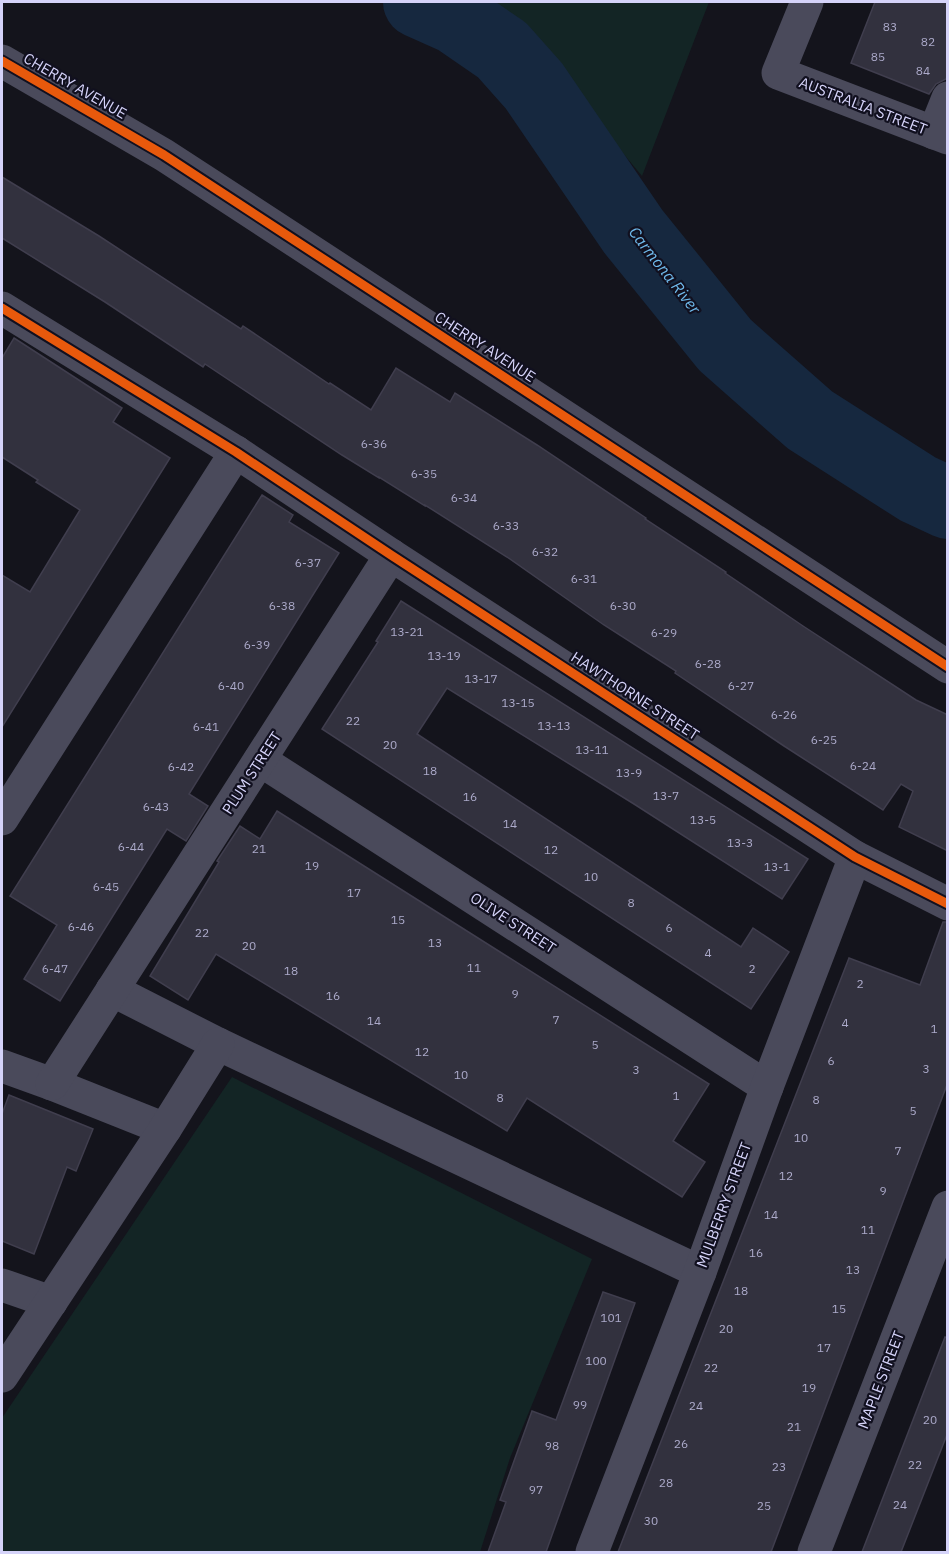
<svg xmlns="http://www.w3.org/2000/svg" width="949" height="1554" viewBox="0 0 949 1554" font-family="'IBM Plex Sans',sans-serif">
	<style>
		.green { fill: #132525 }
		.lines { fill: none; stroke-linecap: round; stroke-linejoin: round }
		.river { stroke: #16283f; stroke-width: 72 }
		.building { fill: #32313e; stroke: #403e4e; stroke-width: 1.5 }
		.minor { stroke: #4a4a5b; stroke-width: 33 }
		.cycleway-casing { stroke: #11101f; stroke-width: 13 }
		.cycleway { stroke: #e8590c; stroke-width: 9 }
		.labels { text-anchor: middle; stroke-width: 4.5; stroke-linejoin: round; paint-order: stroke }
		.number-label { font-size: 12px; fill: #acaaca }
		.street-label { font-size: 15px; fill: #d5d3f9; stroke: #11101f }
		.water-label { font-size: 16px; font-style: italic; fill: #6fb9eb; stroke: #11101f }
	</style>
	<rect width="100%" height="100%" fill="#14141c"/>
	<!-- green -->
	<g class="green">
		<polygon points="475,2 709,2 642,176 557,74 521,34"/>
		<polygon points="232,1077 592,1259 510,1458 480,1552 2,1552 2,1418"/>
	</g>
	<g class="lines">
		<!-- river -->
		<polyline class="river" points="419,2 457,19 502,50 534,86 633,231 725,345 810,420 918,489 948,503"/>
	</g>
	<!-- building -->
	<g class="building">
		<polygon points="875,2 948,2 948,75 946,79 936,84 929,94 851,63"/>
		<polygon points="2,177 99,236 241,329 243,326 329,384 330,383 371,410 396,368 450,402 455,393 537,445 646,518 645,519 726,572 725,573 803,626 916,700 948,715 948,851 899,827 913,791 901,784 883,810 784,746 675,673 676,671 604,625 507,557 425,505 425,506 379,477 379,478 342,455 205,364 203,367 105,302 2,238"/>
		<polygon points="14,338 122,408 113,422 170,458 2,727 2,575 30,592 80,510 36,482 38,480 2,457 2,358"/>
		<polygon points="262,495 293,515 289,522 339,553 189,794 208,806 186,841 167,829 60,1001 24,979 57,925 10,896"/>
		<polygon points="401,601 808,859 782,899 634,804 447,688 417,734 741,947 753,928 789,952 751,1009 322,729 378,642 376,641"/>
		<polygon points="277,811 709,1084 673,1141 705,1162 682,1197 527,1098 507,1131 216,954 188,1000 150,976 219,862 217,861 240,826 260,839"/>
		<polygon points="943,922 948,922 948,1082 771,1552 618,1552 849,958 920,985"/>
		<polygon points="9,1095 93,1129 76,1171 67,1167 34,1254 2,1241 2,1114"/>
		<polygon points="603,1292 635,1303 546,1552 488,1552 506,1502 500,1500 532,1411 556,1420"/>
		<polygon points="945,1337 948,1338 948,1432 901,1552 862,1552"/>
	</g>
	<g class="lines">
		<!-- minor -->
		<g class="minor">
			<polyline points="807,2 778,73 948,138"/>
			<polyline points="2,61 164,155 948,667"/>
			<polyline points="934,133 948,98"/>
			<polyline points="2,308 236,452 391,555 855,857 948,904"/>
			<polyline points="260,760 767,1087"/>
			<polyline points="2,819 236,452"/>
			<polyline points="112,990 218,1044 700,1272"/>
			<polyline points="2,1066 52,1084 165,1129"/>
			<polyline points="52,1084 391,555"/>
			<polyline points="2,1285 51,1302"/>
			<polyline points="2,1376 165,1129 218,1044"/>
			<polyline points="592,1552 700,1272 767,1087 855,857"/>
			<polyline points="814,1552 948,1207"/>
		</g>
		<!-- cycleway casing -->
		<g class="cycleway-casing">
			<g id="cycleway">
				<polyline points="2,61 164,155 948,667"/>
				<polyline points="2,308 236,452 391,555 855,857 948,904"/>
			</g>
		</g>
		<!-- cycleway -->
		<use href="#cycleway" class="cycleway"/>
	</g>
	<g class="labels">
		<!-- number labels -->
		<g class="number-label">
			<text x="890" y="31">83</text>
			<text x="928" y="46">82</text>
			<text x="878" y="61">85</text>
			<text x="923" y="75">84</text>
			<text x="374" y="448">6-36</text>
			<text x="424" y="478">6-35</text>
			<text x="464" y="502">6-34</text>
			<text x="506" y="530">6-33</text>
			<text x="545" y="556">6-32</text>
			<text x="308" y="567">6-37</text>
			<text x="584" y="583">6-31</text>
			<text x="282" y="610">6-38</text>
			<text x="623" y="610">6-30</text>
			<text x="407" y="636">13-21</text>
			<text x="664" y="637">6-29</text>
			<text x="257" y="649">6-39</text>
			<text x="444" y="660">13-19</text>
			<text x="708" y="668">6-28</text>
			<text x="481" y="683">13-17</text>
			<text x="231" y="690">6-40</text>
			<text x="741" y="690">6-27</text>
			<text x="518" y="707">13-15</text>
			<text x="784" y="719">6-26</text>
			<text x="353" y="725">22</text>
			<text x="554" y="730">13-13</text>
			<text x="206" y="731">6-41</text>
			<text x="824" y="744">6-25</text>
			<text x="390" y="749">20</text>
			<text x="592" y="754">13-11</text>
			<text x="863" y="770">6-24</text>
			<text x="181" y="771">6-42</text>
			<text x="430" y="775">18</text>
			<text x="629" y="777">13-9</text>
			<text x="666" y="800">13-7</text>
			<text x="470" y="801">16</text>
			<text x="156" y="811">6-43</text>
			<text x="703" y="824">13-5</text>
			<text x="510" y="828">14</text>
			<text x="740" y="847">13-3</text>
			<text x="131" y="851">6-44</text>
			<text x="259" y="853">21</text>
			<text x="551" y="854">12</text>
			<text x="312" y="870">19</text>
			<text x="777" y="871">13-1</text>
			<text x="591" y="881">10</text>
			<text x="106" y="891">6-45</text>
			<text x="354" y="897">17</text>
			<text x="631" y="907">8</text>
			<text x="398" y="924">15</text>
			<text x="81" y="931">6-46</text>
			<text x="669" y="932">6</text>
			<text x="202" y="937">22</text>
			<text x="435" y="947">13</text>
			<text x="249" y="950">20</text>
			<text x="708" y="957">4</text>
			<text x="474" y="972">11</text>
			<text x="55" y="973">6-47</text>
			<text x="752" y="973">2</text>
			<text x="291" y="975">18</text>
			<text x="860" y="988">2</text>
			<text x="515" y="998">9</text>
			<text x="333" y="1000">16</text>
			<text x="556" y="1024">7</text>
			<text x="374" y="1025">14</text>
			<text x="845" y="1027">4</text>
			<text x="934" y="1033">1</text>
			<text x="595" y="1049">5</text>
			<text x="422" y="1056">12</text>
			<text x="831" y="1065">6</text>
			<text x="926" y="1073">3</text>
			<text x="636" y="1074">3</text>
			<text x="461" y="1079">10</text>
			<text x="676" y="1100">1</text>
			<text x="500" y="1102">8</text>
			<text x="816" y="1104">8</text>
			<text x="913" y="1115">5</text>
			<text x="801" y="1142">10</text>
			<text x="898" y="1155">7</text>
			<text x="786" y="1180">12</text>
			<text x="883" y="1195">9</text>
			<text x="771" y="1219">14</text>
			<text x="868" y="1234">11</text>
			<text x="756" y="1257">16</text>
			<text x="853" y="1274">13</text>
			<text x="741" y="1295">18</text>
			<text x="839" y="1313">15</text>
			<text x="611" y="1322">101</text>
			<text x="726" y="1333">20</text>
			<text x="824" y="1352">17</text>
			<text x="596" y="1365">100</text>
			<text x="711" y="1372">22</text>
			<text x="809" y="1392">19</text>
			<text x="580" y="1409">99</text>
			<text x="696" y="1410">24</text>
			<text x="930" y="1424">20</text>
			<text x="794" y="1431">21</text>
			<text x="681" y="1448">26</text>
			<text x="552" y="1450">98</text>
			<text x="915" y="1469">22</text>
			<text x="779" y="1471">23</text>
			<text x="666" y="1487">28</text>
			<text x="536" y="1494">97</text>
			<text x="900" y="1509">24</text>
			<text x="764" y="1510">25</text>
			<text x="651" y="1525">30</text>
		</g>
		<!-- street labels -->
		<g class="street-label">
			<text transform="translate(75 86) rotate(30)" y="5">CHERRY AVENUE</text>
			<text transform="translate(863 106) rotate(21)" y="5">AUSTRALIA STREET</text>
			<text transform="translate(485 347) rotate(33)" y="5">CHERRY AVENUE</text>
			<text transform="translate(635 696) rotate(33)" y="5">HAWTHORNE STREET</text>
			<text transform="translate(252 773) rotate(-57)" y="5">PLUM STREET</text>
			<text transform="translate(513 923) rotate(33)" y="5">OLIVE STREET</text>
			<text transform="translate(724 1205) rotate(-70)" y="5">MULBERRY STREET</text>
			<text transform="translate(881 1380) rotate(-69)" y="5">MAPLE STREET</text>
		</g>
		<!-- water labels -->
		<g class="water-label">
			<text transform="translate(665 270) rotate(52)" y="6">Carmona River</text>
		</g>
	</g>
	<!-- border -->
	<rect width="949" height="1554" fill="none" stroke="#d5d3f9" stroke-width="6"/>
</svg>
